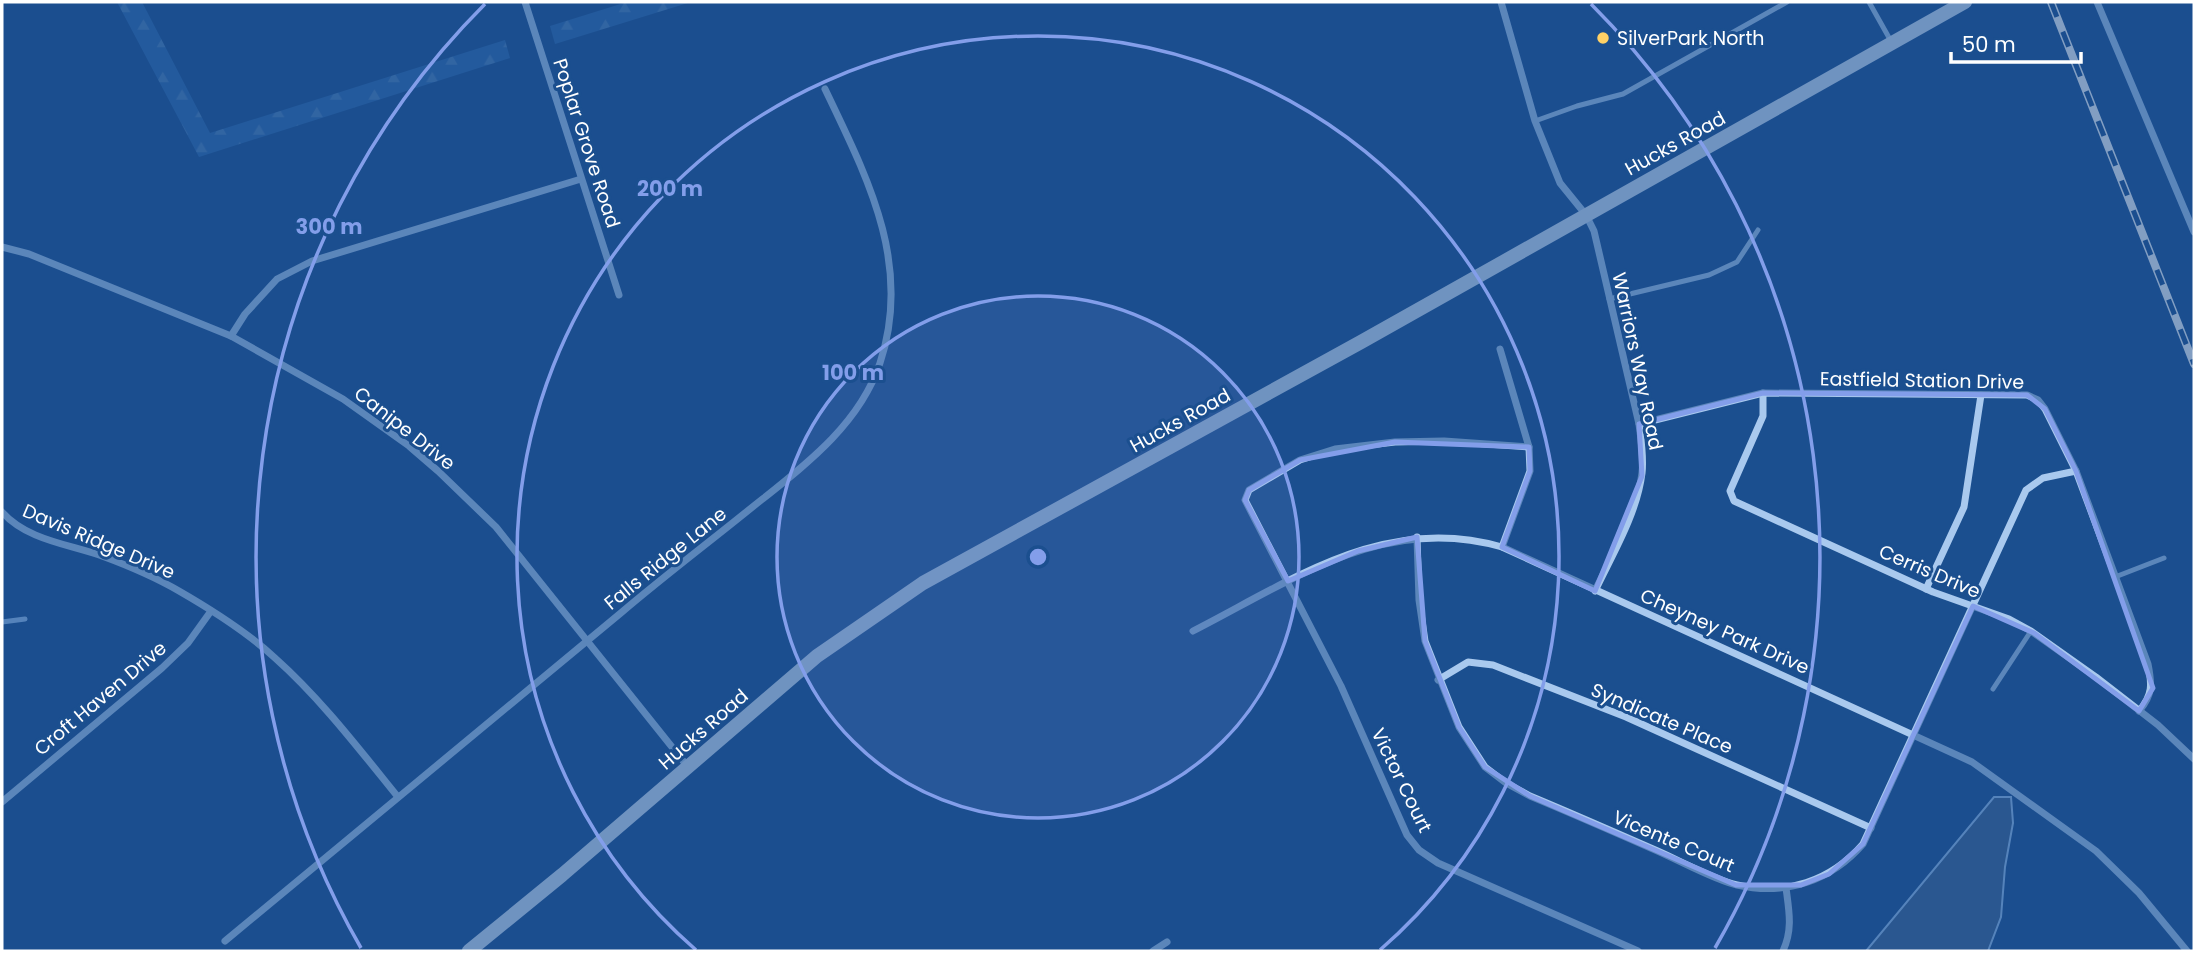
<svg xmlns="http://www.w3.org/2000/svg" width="2196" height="953" viewBox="0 0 2196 953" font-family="Poppins,sans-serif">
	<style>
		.forest { fill: url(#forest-firs) }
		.water { fill: #3c6290; stroke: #9cc4f0; stroke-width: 2 }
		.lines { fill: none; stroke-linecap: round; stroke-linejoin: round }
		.stream { stroke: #9cc4f0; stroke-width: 5 }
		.service { stroke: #a9c9ee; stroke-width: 5 }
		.minor { stroke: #a9c9ee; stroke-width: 7 }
		.secondary { stroke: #d6e6fa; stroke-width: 14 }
		.rail-casing { stroke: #fff; stroke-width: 8 }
		.rail { stroke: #1b4f8f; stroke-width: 5; stroke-dasharray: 16; stroke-linecap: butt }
		.marked { fill: none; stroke: #839eea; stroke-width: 5; stroke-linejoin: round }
		.ring { fill: none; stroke: #839eea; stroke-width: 3.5 }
		.poi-dot { fill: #ffd166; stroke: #1b4f8f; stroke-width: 2.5 }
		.labels { text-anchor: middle; stroke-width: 6; stroke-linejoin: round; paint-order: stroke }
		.poi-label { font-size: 19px; fill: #fff; stroke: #1b4f8f; text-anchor: start }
		.street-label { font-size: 19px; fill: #fff; stroke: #1b4f8f }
		.centre { fill: #839eea; stroke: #1b4f8f; stroke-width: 3.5 }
		.ring-label { font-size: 21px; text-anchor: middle; font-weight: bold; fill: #839eea; stroke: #1b4f8f; stroke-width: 6; stroke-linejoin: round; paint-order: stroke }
	</style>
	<defs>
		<pattern id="forest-firs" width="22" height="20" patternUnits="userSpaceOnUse" patternTransform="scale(1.75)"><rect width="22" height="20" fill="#2e69ad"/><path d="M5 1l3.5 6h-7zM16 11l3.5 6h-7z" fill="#4d80b9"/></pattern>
	</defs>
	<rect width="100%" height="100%" fill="#1b4f8f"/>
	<!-- forest -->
	<g class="forest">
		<polygon points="117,2 142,2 210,133 505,40 510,58 199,157"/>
		<polygon points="627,2 691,2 555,44 550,26"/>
	</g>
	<!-- water -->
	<polygon class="water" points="1994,797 2011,797 2013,823 2005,867 2001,917 1988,951 1866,951"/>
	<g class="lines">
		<!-- stream -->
		<polyline class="stream" points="2,622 25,619"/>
		<!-- service -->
		<g class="service">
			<polyline points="1869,2 1892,43"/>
			<polyline points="1535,121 1577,106 1623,94 1787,2"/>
			<polyline points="1609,299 1709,275 1737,262 1758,230"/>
			<polyline points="2115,577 2164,558"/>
			<polyline points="1993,689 2031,631"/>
		</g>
		<!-- minor -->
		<g class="minor">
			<polyline points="525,2 619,295"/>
			<path d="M1501,2L1535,121L1560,183L1586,215L1594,231L1639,424C1641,440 1644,457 1642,473C1637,514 1612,555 1595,591"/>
			<polyline points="2097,2 2194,232"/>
			<polyline points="2,247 29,254 231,336 343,399 409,446 438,471 496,527 688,767"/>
			<polyline points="231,336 245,314 277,279 312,261 581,179"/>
			<polyline points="1500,349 1529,447 1530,471 1502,547"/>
			<polyline points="1763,393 1763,416 1730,491 1734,501 1933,592 2009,619 2031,631 2096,677 2158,725 2194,759"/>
			<path d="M1639,424L1763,393L2027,395L2038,400L2045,409L2076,471L2148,664C2152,684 2153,695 2139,711"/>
			<polyline points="1529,447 1444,441 1395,442 1335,449 1300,460 1249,490 1245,500 1341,686 1407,835 1419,850 1438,863 1638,951"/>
			<path d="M2,512C27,540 68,544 102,556C129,566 155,577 179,591C212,610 247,632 275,658C321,699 359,749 398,797"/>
			<path d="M1417,537L1419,600L1425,641L1459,727L1485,767L1506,783L1530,796C1571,813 1612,831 1653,849C1677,859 1714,880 1737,885C1786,896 1831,881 1863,844L2026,490L2043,478L2076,471"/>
			<polyline points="1926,589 1964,507 1981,395"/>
			<path d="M1193,631C1293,580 1385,513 1502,547L1972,762L2096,851L2139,893L2187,951"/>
			<polyline points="1438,680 1468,662 1493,665 1626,717 1871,828"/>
			<polyline points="2,802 162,668 188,643 211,611"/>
			<path d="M225,941C358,832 490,722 622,612C662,578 704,546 745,513C797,471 858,429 880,363C913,264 867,177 825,89"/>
			<polyline points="1153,951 1167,942"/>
			<path d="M1783,951C1793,929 1789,911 1786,888"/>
		</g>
		<!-- secondary -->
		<polyline class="secondary" points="469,951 562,875 817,656 923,583 1361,342 1965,2"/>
		<!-- rail casing -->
		<g class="rail-casing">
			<polyline id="rail" points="2051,2 2194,364"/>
		</g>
		<!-- rail -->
		<use href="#rail" class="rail"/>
	</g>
	<!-- marked area -->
	<path d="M0 0H2196V953H0ZM1763,393L2027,395L2045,409L2076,471L2153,688L2139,711L2034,633L1973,606L1863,844L1829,874L1801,885H1736L1530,796L1485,767L1459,727L1425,641L1417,537L1358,551L1288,581L1245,500L1249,490L1300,460L1395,442L1529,447L1530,471L1502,547L1595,591L1642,476L1639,424Z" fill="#1b4f8f" fill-opacity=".55" fill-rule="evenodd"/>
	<path class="marked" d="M1763,393L2027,395L2045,409L2076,471L2153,688L2139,711L2034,633L1973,606L1863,844L1829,874L1801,885H1736L1530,796L1485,767L1459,727L1425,641L1417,537L1358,551L1288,581L1245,500L1249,490L1300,460L1395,442L1529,447L1530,471L1502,547L1595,591L1642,476L1639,424Z"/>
	<!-- distance rings -->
	<circle cx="1038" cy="557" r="261" fill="#839eea" fill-opacity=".12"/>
	<g class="ring">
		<circle cx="1038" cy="557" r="261"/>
		<path d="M696 950A521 521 0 1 1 1380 950"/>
		<path d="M361 948A782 782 0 0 1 485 4M1591 4A782 782 0 0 1 1715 948"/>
	</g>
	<!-- markers -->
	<circle class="poi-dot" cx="1603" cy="38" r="7"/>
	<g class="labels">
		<!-- poi labels -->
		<g class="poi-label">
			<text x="1617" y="45">SilverPark North</text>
		</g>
		<!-- street labels -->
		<g class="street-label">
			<text transform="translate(587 143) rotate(72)" y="7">Poplar Grove Road</text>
			<text transform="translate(1675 143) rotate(-29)" y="7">Hucks Road</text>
			<text transform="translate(1638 361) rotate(78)" y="7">Warriors Way Road</text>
			<text transform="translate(1922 380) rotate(1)" y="7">Eastfield Station Drive</text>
			<text transform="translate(1180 420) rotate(-29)" y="7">Hucks Road</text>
			<text transform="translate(405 428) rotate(38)" y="7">Canipe Drive</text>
			<text transform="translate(99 541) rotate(23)" y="7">Davis Ridge Drive</text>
			<text transform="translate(665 558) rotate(-39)" y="7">Falls Ridge Lane</text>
			<text transform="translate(1930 571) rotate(23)" y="7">Cerris Drive</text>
			<text transform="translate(1725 631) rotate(24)" y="7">Cheyney Park Drive</text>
			<text transform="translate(100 698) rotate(-40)" y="7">Croft Haven Drive</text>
			<text transform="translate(1662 718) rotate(23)" y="7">Syndicate Place</text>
			<text transform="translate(703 729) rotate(-41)" y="7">Hucks Road</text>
			<text transform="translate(1402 780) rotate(64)" y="7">Victor Court</text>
			<text transform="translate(1674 841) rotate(23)" y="7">Vicente Court</text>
		</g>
	</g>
	<circle cx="1038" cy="557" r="10" class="centre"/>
	<g class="ring-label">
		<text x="670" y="196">200 m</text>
		<text x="329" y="234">300 m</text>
		<text x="853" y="380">100 m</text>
	</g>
	<!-- border -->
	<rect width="2196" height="953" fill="none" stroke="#ffffff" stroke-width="7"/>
	<!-- scale -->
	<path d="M1951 52v10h130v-10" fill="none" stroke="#ffffff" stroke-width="3.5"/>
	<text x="1962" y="52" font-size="21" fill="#ffffff" stroke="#1b4f8f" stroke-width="5" paint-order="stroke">50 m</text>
</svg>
